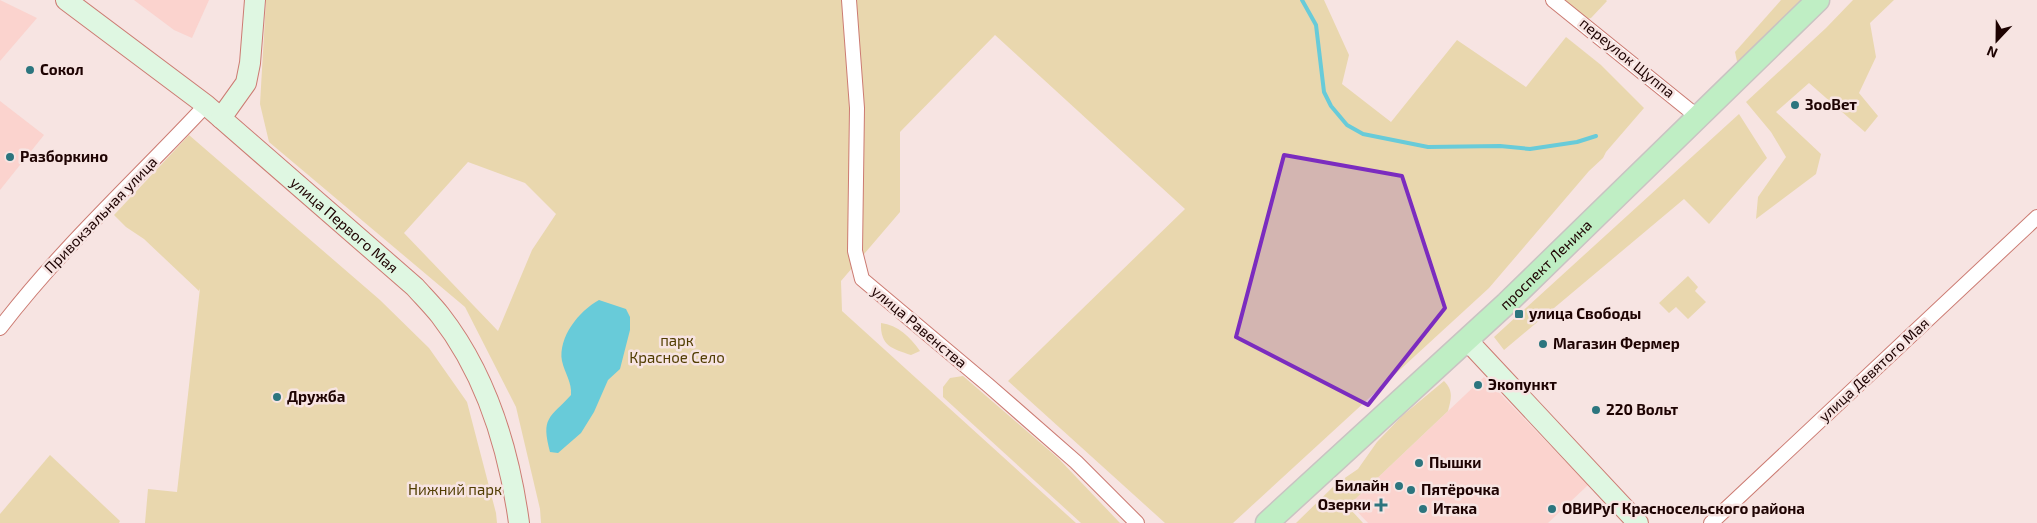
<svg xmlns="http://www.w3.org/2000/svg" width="2037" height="523" viewBox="0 0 2037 523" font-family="'Exo 2',sans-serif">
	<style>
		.built { fill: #fbd3ce }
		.green { fill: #e9d7ae; fill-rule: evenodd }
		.water { fill: #68cbd9 }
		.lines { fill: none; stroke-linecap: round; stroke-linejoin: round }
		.stream { stroke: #68cbd9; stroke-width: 4 }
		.street-casing { stroke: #cc7b72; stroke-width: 16 }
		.secondary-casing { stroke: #cc7b72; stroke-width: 22 }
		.primary-casing { stroke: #c9c3c2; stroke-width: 25 }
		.street { stroke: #fff; stroke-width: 14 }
		.secondary { stroke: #dff7e2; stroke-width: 20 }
		.primary { stroke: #bfeec4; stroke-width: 22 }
		.marked { fill: #7b2cbf; fill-opacity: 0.2; stroke: #7b2cbf; stroke-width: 4; stroke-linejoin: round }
		.poi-dot { fill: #2c757e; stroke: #f7e4e2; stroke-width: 2 }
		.labels { text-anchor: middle; stroke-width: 5; stroke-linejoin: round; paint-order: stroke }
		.street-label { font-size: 15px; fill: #1e0302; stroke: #f7e4e2 }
		.poi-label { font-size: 15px; font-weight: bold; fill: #1e0302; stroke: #f7e4e2; text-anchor: start }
		.park-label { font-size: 15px; fill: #513d02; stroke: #f7e4e2 }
	</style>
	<rect width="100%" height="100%" fill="#f7e4e2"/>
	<!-- built -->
	<g class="built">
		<polygon points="0,0 37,18 0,61"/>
		<polygon points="134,0 209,0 192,38 174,30"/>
		<polygon points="0,101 44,135 0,190"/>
		<polygon points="1484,377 1588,485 1548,523 1368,523 1350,504"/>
	</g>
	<!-- green -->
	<g class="green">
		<path d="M266,0H1324L1349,55L1342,84L1391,122L1457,40L1526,87L1566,37L1601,65L1644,108L1606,152L1603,158L1589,171L1489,288L1233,523H1165L1008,381L1185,209L995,35L900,132V212L841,281L842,311L1076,523H541L540,509L516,407L465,307L269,142L260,104ZM468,162L525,183L556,214L532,250L498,331L404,233Z"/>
		<polygon points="1560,0 1606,0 1607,1 1591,18 1586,19"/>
		<polygon points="1781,0 1806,0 1739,71 1735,52"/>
		<polygon points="1853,0 1894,0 1870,23 1876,57 1859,93 1878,116 1865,132 1809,83 1776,112 1821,154 1816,174 1756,219 1758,197 1786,157 1771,132 1746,102 1826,28"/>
		<polygon points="1739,114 1767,158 1709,224 1684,199 1504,350 1494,337"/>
		<polygon points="189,135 380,300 429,348 467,402 496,513 497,523 145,523 148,489 177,492 200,288 199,291 144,239 126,227 114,215"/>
		<polygon points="1688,276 1698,287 1695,291 1706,302 1688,319 1676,307 1669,313 1659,303"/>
		<path d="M881,323C898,325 910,337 920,351L911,355C893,349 880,346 881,323Z"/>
		<polygon points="963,376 1058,458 1120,523 1081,523 943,397 943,387 950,378"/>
		<path d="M1444,381C1454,391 1451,399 1448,411L1350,504L1352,511L1363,523H1296L1336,484L1358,469L1377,442L1402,416Z"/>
		<polygon points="50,455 120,521 119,523 0,523 0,514"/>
	</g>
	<!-- water -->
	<path class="water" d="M599,300L626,309L630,317V330L620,369L608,380L594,412L581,433L558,453L550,452C541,417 549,419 571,395C572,382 565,374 562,361C558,337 579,311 599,300Z"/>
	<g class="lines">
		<!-- stream -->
		<polyline class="stream" points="1302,0 1316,25 1324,92 1331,106 1347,125 1363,134 1428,147 1500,146 1530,149 1577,142 1596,136"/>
		<!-- street casing -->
		<g class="street-casing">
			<g id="street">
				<polyline points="849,0 857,108 855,251 862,279 988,385 1076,462 1137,523"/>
				<polyline points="1553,0 1699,118"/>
				<path d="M0,328C62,247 137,179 206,105"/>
				<polyline points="1711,523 2037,217"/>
			</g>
		</g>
		<!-- secondary casing -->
		<g class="secondary-casing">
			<g id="secondary">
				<path id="s1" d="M66,0L206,105L415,287C423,296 432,305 440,315C486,374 509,450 519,523"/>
				<polyline points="221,118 246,83 250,63 255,0"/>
				<polyline points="1467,340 1638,523"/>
			</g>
		</g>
		<!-- primary casing -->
		<g class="primary-casing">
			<g id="primary">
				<path id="s2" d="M1267,523L1507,303L1818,0"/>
			</g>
		</g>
		<!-- street -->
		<use href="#street" class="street"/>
		<!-- secondary -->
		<use href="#secondary" class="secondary"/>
		<!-- primary -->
		<use href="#primary" class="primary"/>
	</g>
	<!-- marked area -->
	<path class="marked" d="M1284,155L1402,176L1445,308L1368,405L1236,337Z"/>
	<!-- markers -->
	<g class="poi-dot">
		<circle cx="30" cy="70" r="5"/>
		<circle cx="1795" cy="105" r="5"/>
		<circle cx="10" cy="157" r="5"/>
		<rect x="1514" y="309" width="10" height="10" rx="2.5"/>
		<circle cx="1543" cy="344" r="5"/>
		<circle cx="1478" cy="385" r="5"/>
		<circle cx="277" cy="397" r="5"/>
		<circle cx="1596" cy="410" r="5"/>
		<circle cx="1419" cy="463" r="5"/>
		<circle cx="1399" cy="486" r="5"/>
		<circle cx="1411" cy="490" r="5"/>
		<path d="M1378.5 497.5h5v5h5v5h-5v5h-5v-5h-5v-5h5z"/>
		<circle cx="1423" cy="509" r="5"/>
		<circle cx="1552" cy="509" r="5"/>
	</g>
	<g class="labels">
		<!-- street labels -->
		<g class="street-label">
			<text transform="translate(1627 58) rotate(39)" y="5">переулок Щуппа</text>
			<text transform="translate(101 215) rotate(-46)" y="5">Привокзальная улица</text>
			<text dy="5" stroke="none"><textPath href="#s1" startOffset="358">улица Первого Мая</textPath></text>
			<text dy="5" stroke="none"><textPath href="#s2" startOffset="380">проспект Ленина</textPath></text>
			<text transform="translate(919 327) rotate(40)" y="5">улица Равенства</text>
			<text transform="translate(1874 370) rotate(-43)" y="5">улица Девятого Мая</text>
		</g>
		<!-- poi labels -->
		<g class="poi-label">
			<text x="40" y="75">Сокол</text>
			<text x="1805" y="110">ЗооВет</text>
			<text x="20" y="162">Разборкино</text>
			<text x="1529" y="319">улица Свободы</text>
			<text x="1553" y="349">Магазин Фермер</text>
			<text x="1488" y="390">Экопункт</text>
			<text x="287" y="402">Дружба</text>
			<text x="1606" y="415">220 Вольт</text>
			<text x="1429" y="468">Пышки</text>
			<text x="1389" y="491" text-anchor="end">Билайн</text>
			<text x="1421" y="495">Пятёрочка</text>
			<text x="1371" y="510" text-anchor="end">Озерки</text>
			<text x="1433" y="514">Итака</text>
			<text x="1562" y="514">ОВИРуГ Красносельского района</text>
		</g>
		<!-- park labels -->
		<g class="park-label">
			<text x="677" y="346">парк<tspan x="677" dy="17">Красное Село</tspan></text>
			<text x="455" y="495">Нижний парк</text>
		</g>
	</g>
	<!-- north arrow -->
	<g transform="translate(1997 40) rotate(202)" stroke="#f7e4e2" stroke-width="4" paint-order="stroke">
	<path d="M0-4L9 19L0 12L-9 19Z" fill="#1e0302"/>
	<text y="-8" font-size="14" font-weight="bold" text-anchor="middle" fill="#1e0302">N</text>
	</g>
</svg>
